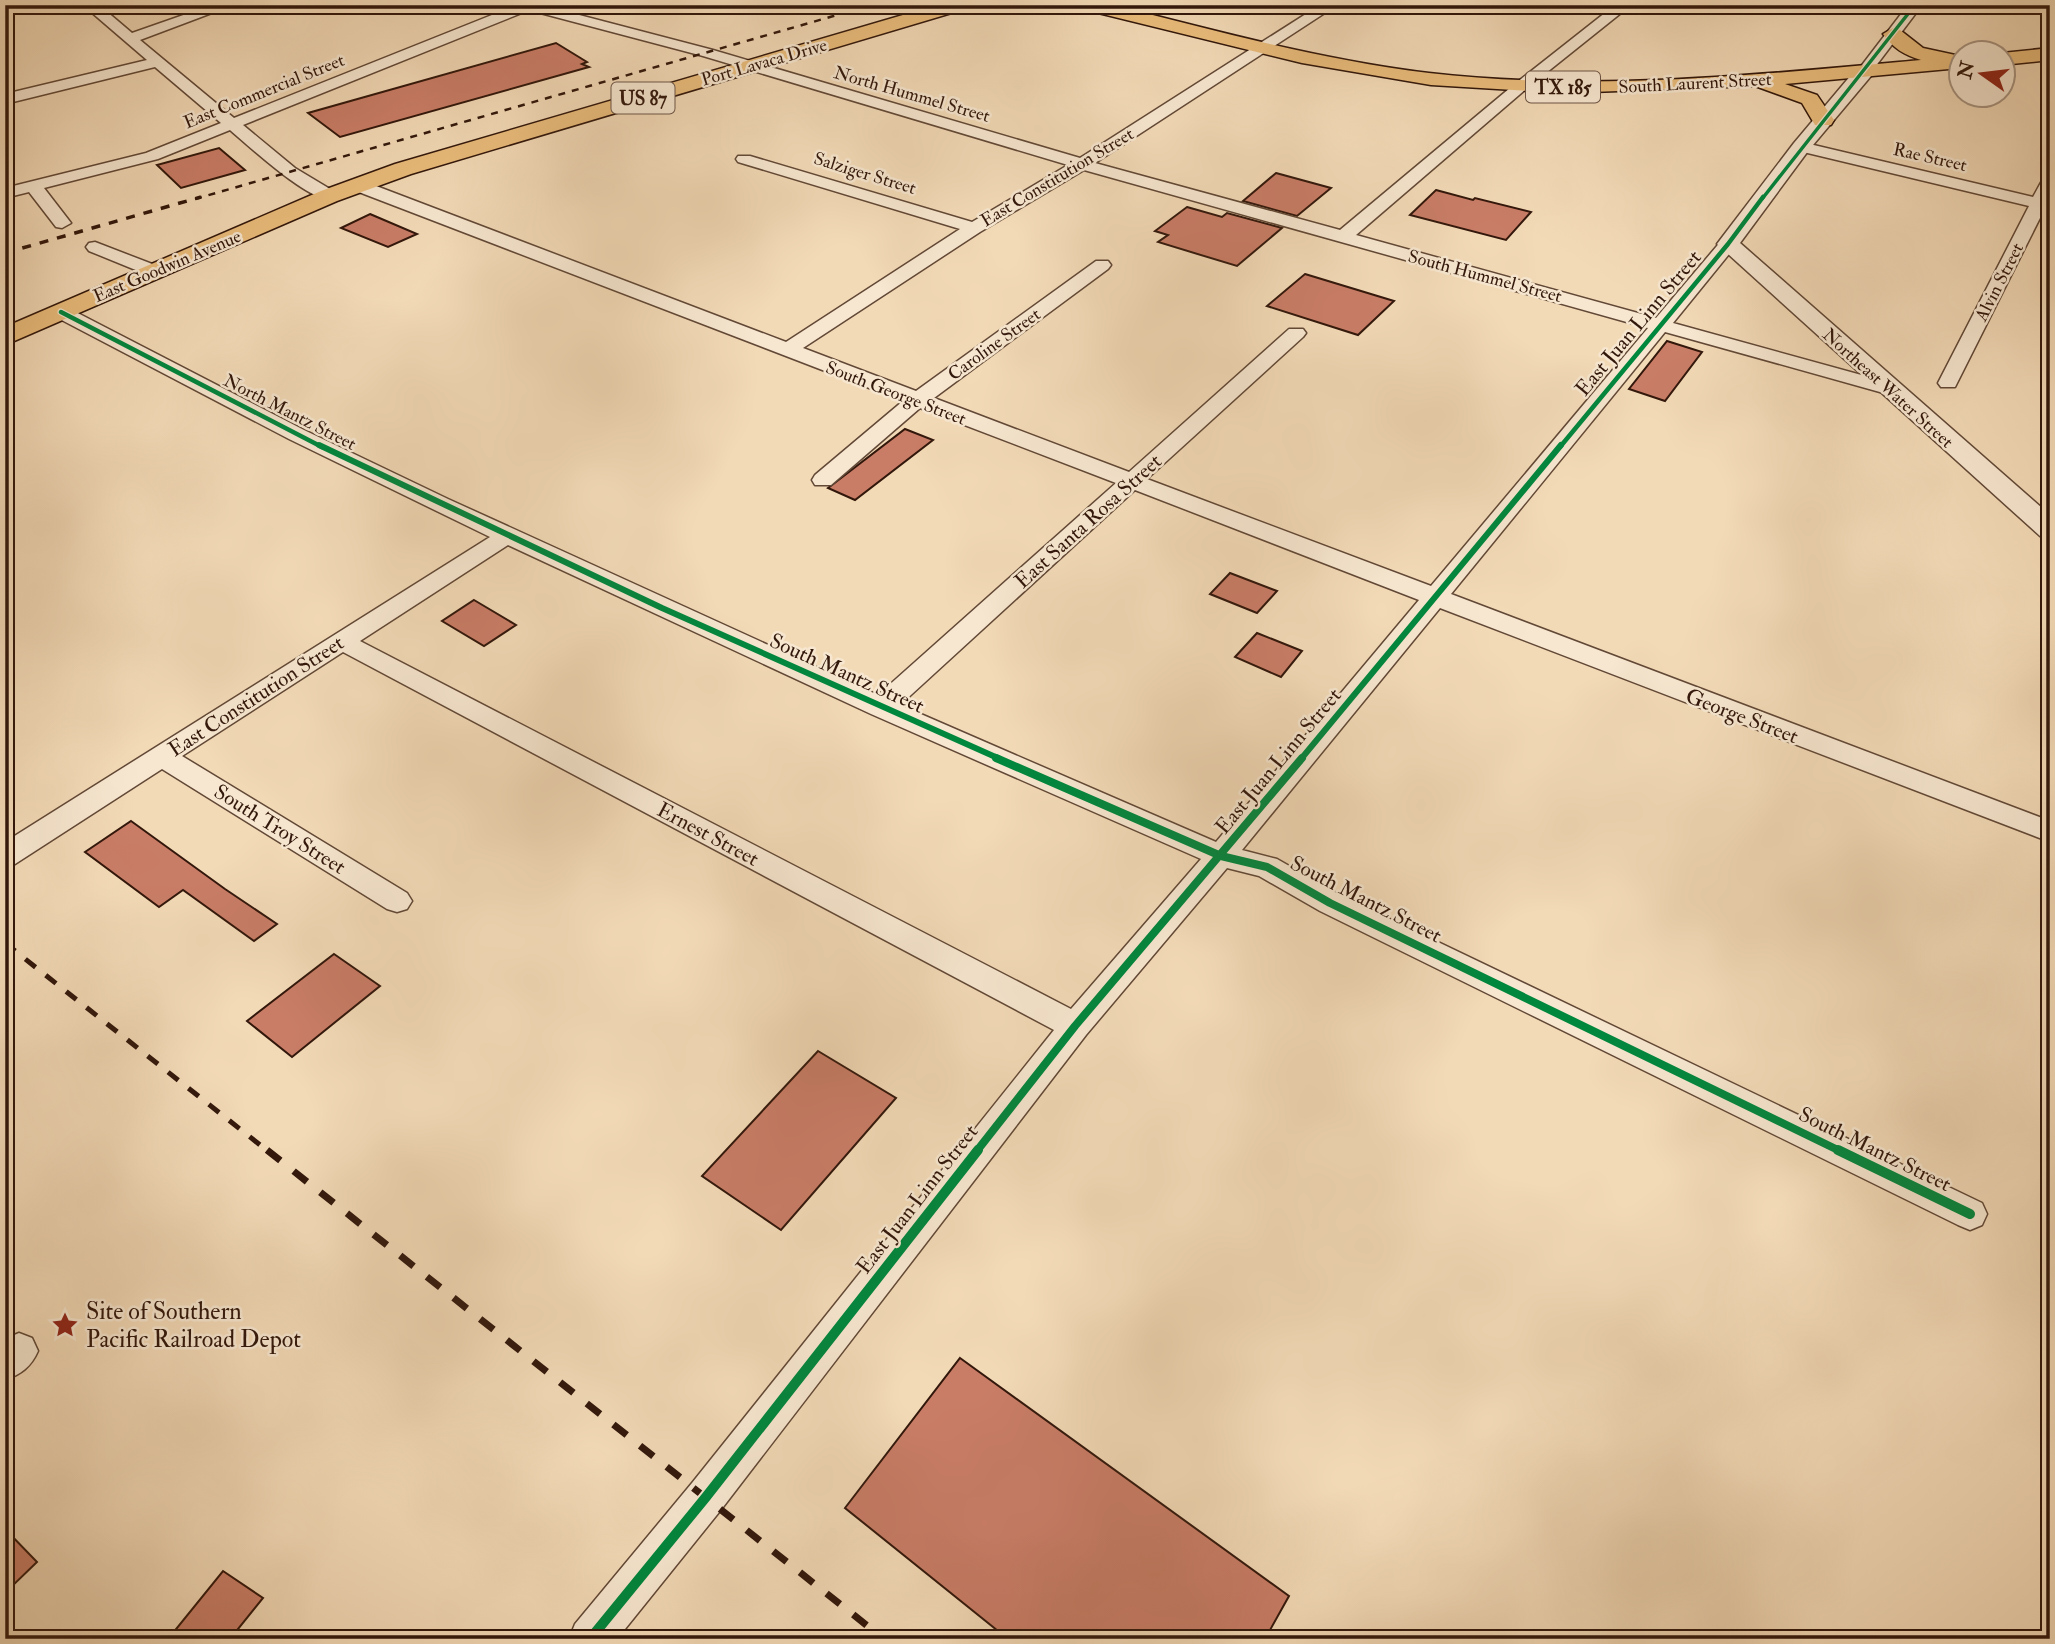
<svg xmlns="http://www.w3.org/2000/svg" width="2055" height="1644" viewBox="0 0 2055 1644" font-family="'IM FELL Double Pica',serif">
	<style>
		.building { fill: #c97d67; stroke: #32170b; stroke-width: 2 }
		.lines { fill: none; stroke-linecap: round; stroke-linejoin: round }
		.minor-casing { stroke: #624836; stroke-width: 3 }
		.tertiary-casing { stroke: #624836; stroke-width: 3 }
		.primary-casing { stroke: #32170b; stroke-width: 3 }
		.minor { fill: #f7e7d0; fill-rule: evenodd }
		.tertiary { fill: #f7e7d0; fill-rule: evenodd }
		.primary { fill: #eabd7c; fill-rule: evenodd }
		.rail-far3 { stroke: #32170b; stroke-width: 2.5; stroke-dasharray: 7 7; stroke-linecap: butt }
		.rail-far2 { stroke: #32170b; stroke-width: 3.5; stroke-dasharray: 9 9; stroke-linecap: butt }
		.rail-far1 { stroke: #32170b; stroke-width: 5; stroke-dasharray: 13 13; stroke-linecap: butt }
		.rail { stroke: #32170b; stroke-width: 7; stroke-dasharray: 17 17; stroke-linecap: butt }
		.cycleway-far4-casing { stroke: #f7e7d0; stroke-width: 6 }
		.cycleway-far3-casing { stroke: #f7e7d0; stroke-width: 7 }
		.cycleway-far2-casing { stroke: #f7e7d0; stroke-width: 10 }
		.cycleway-far1-casing { stroke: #f7e7d0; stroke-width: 12 }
		.cycleway-casing { stroke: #f7e7d0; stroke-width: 14 }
		.cycleway-far4 { stroke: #00873e; stroke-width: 3.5 }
		.cycleway-far3 { stroke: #00873e; stroke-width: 4.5 }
		.cycleway-far2 { stroke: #00873e; stroke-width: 6 }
		.cycleway-far1 { stroke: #00873e; stroke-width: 8 }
		.cycleway { stroke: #00873e; stroke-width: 10 }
		.labels { text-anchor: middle; stroke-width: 5; stroke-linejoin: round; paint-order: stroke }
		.far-street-label { font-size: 18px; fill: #32170b; stroke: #f7e7d0 }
		.shield { fill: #f7e7d0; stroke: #6d5546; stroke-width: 2 }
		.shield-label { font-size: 19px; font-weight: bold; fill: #32170b }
		.street-label { font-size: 21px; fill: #32170b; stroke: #f7e7d0 }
		.near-poi-label { font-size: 24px; fill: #32170b; stroke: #f7e7d0; text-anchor: start }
	</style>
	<rect width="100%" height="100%" fill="#f3dab7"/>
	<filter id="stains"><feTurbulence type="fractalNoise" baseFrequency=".00286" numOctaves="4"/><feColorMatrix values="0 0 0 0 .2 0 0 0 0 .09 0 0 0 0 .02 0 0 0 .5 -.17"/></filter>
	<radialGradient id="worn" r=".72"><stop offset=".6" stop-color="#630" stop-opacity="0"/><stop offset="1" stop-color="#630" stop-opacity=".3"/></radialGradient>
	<!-- building -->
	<g class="building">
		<polygon points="556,43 587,62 582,64 589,67 340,137 308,113"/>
		<polygon points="219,148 245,170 181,188 157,165"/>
		<polygon points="1276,173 1331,188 1297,216 1243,201"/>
		<polygon points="1436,190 1473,200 1475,198 1531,212 1506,240 1410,215"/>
		<polygon points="1187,207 1222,217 1227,213 1282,228 1237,266 1158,242 1168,235 1155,231"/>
		<polygon points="370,214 417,234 388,247 341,228"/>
		<polygon points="1305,274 1394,301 1358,335 1267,306"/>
		<polygon points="1667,341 1702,352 1665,401 1629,389"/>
		<polygon points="905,429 933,440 855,500 828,488"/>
		<polygon points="1230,573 1277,591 1257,613 1210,594"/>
		<polygon points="474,600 516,625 484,646 442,621"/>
		<polygon points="1257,633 1302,651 1281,677 1235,657"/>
		<polygon points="131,821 225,889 277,924 254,941 183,890 159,907 85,852"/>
		<polygon points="334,954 380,986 292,1057 247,1021"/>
		<polygon points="818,1051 896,1098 781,1230 702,1176"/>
		<polygon points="960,1358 1289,1596 1265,1639 1008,1639 845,1508"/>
		<polygon points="5,1529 37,1562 5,1593"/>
		<polygon points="223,1571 263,1598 230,1639 168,1639"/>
	</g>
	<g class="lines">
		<!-- minor casing -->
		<g class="minor-casing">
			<g id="minor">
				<path d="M83,5H99L132,33L212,5H233L140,40L234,118L517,5H541L713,50L1080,158L1320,5H1337L1095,163L1340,230L1516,83L1615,5H1631L1526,89L1356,235L1656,318L1722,240H1734L1737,244L1734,248L1673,323L1894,384L1897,388L1894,392L1887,394L1665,332L1451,594L2050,821V842L1440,608L1242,850L1277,859L1340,895L1982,1203L1987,1214L1982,1225L1970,1230L1958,1225L1320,911L1259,876L1227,868L1086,1035L720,1511L617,1639H569L575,1624L692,1483L1054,1030L343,652L182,756L407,893L412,901L407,909L397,912L387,909L162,769L15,864L5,867V842L490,537L289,439L54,316L51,312L61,306L68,308L304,430L448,499L878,695L1116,483L920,408L831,485H815L812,480L815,475L903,401L351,189L349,185L357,180L363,181L786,342L960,229L738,162L736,159L738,156H750L972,222L1068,165L703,56L529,10L243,125L295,168L335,192L337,196L335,200C312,205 249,146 230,130L158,159L44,188L71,223L62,228L56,227L29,192L5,198V188L146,153L221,123L155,67L5,104V94L147,60ZM1084,170L1648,328L1431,586L1147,479L1303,337L1306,333L1303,329H1289L1129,472L934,398L1108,269L1111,265L1108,261H1096L916,391L803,348L980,232ZM1135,490L1419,600L1216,842L900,705ZM508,545L871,714L1201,859L1071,1009L360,641Z"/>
				<polygon points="1908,5 1922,5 1869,75 1859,75 1857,72 1859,69"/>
				<polygon points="1801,142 2033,197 2044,177 2050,176 2050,211 2044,210 1955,387 1941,387 1938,383 2029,206 1795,150 1793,147 1795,144"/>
				<polygon points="95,242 160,267 163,271 160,275 148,275 89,251 86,247 89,243"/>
				<path d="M19,1333L32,1338L38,1351C31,1367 21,1374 5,1380V1339Z"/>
			</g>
		</g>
		<!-- tertiary casing -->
		<g class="tertiary-casing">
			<polygon id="tertiary" points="1864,66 1871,68 1873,72 1871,76 1808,151 1740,243 2050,515 2050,539 2040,536 1717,244 1794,143 1857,68"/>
		</g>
		<!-- primary casing -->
		<g class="primary-casing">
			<g id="primary">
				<polygon points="937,5 967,5 965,9 411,174 337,201 5,345 5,327 321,191 395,164"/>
				<path d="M1080,5H1113C1217,31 1321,60 1429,73C1592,92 1758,75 1921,60C1904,55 1893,48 1883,34L1893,28L1900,30L1923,48L1960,56V68L1785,84L1817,95L1834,120L1831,125H1815L1802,103L1755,86L1564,93L1431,85L1302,63L1082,9Z"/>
				<polygon points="2050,48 2050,60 2002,65 2002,53"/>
			</g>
		</g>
		<!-- minor -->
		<use href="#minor" class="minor"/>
		<!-- tertiary -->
		<use href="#tertiary" class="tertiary"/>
		<!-- primary -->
		<use href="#primary" class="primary"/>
		<!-- rail-far3 -->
		<polyline class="rail-far3" points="195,199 872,5"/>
		<!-- rail-far2 -->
		<polyline class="rail-far2" points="5,253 201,197"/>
		<!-- rail-far1 -->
		<polyline class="rail-far1" points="5,943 269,1152"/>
		<!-- rail -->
		<polyline class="rail" points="267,1150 884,1639"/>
		<!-- cycleway-far4 casing -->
		<g class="cycleway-far4-casing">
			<polyline id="cycleway-far4" points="1762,199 1915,5"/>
		</g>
		<!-- cycleway-far3 casing -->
		<g class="cycleway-far3-casing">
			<g id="cycleway-far3">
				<polyline points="61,312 322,447"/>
				<polyline points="1560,447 1728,244 1763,197"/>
			</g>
		</g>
		<!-- cycleway-far2 casing -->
		<g class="cycleway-far2-casing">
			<g id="cycleway-far2">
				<polyline points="319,445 662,608 1000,759"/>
				<polyline points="1301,759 1561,445"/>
			</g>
		</g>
		<!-- cycleway-far1 casing -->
		<g class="cycleway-far1-casing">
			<g id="cycleway-far1">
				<polyline points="996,758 1221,856 1267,867 1330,903 1842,1152"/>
				<polyline points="976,1152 1075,1026 1302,758"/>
			</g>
		</g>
		<!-- cycleway casing -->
		<g class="cycleway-casing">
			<g id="cycleway">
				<polyline points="1838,1150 1970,1214"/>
				<polyline points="590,1639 706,1497 978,1150"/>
			</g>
		</g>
		<!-- cycleway-far4 -->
		<use href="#cycleway-far4" class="cycleway-far4"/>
		<!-- cycleway-far3 -->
		<use href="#cycleway-far3" class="cycleway-far3"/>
		<!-- cycleway-far2 -->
		<use href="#cycleway-far2" class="cycleway-far2"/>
		<!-- cycleway-far1 -->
		<use href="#cycleway-far1" class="cycleway-far1"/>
		<!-- cycleway -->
		<use href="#cycleway" class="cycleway"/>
	</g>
	<!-- icons -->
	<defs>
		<g id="sight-bare" transform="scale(2.1)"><path d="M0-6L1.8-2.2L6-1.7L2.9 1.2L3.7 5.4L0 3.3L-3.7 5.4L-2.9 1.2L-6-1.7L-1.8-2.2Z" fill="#8f2418" stroke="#f7e7d0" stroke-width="2.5" paint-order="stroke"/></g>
	</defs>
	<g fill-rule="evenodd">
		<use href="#sight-bare" x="65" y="1325"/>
	</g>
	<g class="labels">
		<!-- far-street labels -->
		<g class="far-street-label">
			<text transform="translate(764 62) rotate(-16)" y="6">Port Lavaca Drive</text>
			<text transform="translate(1695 83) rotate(-3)" y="6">South Laurent Street</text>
			<text transform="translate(264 91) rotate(-22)" y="6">East Commercial Street</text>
			<text transform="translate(912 94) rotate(16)" y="6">North Hummel Street</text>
			<text transform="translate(1930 157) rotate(13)" y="6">Rae Street</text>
			<text transform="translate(865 173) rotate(17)" y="6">Salziger Street</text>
			<text transform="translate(1057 177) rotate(-31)" y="6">East Constitution Street</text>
			<text transform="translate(167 266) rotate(-23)" y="6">East Goodwin Avenue</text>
			<text transform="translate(1485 276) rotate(15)" y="6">South Hummel Street</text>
			<text transform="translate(1999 282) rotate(-63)" y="6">Alvin Street</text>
			<text transform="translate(994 344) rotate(-36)" y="6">Caroline Street</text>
			<text transform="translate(1888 388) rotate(42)" y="6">Northeast Water Street</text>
			<text transform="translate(896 393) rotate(21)" y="6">South George Street</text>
			<text transform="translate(290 412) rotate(27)" y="6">North Mantz Street</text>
		</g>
		<!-- shield labels -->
		<g class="shield">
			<rect x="1526" y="71.5" width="74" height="31" rx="5"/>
			<rect x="611.5" y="82.5" width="63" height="31" rx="5"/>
		</g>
		<g class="shield-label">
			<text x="1563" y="94">TX 185</text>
			<text x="643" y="105">US 87</text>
		</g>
		<!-- street labels -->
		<g class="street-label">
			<text transform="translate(1638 323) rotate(-50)" y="7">East Juan Linn Street</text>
			<text transform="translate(1088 521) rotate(-42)" y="7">East Santa Rosa Street</text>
			<text transform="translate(847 673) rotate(24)" y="7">South Mantz Street</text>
			<text transform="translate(256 696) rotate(-33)" y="7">East Constitution Street</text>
			<text transform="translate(1742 716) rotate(21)" y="7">George Street</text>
			<text transform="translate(1278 761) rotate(-50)" y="7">East Juan Linn Street</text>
			<text transform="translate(280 829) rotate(32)" y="7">South Troy Street</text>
			<text transform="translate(708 834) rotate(28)" y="7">Ernest Street</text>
			<text transform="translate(1366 899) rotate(27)" y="7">South Mantz Street</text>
			<text transform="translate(1875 1149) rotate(26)" y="7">South Mantz Street</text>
			<text transform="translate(917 1199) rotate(-52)" y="7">East Juan Linn Street</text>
		</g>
		<!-- near-poi labels -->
		<g class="near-poi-label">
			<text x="86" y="1319">Site of Southern<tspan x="86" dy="28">Pacific Railroad Depot</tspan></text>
		</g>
	</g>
	<!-- margin -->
	<rect width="2055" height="1644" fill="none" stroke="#f3dab7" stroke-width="28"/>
	<rect x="7" y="7" width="2041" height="1630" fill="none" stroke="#32170b" stroke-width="3.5"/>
	<rect x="14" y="14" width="2027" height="1616" fill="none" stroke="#32170b" stroke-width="2"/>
	<!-- north arrow -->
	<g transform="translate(1982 74) rotate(284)"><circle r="33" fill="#f7e7d0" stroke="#a89481" stroke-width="2"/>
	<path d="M0-5L12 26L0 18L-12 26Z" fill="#8f2418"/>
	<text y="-10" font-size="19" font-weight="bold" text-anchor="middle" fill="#32170b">N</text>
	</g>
	<rect width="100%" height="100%" filter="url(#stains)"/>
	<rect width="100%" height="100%" fill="url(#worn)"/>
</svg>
